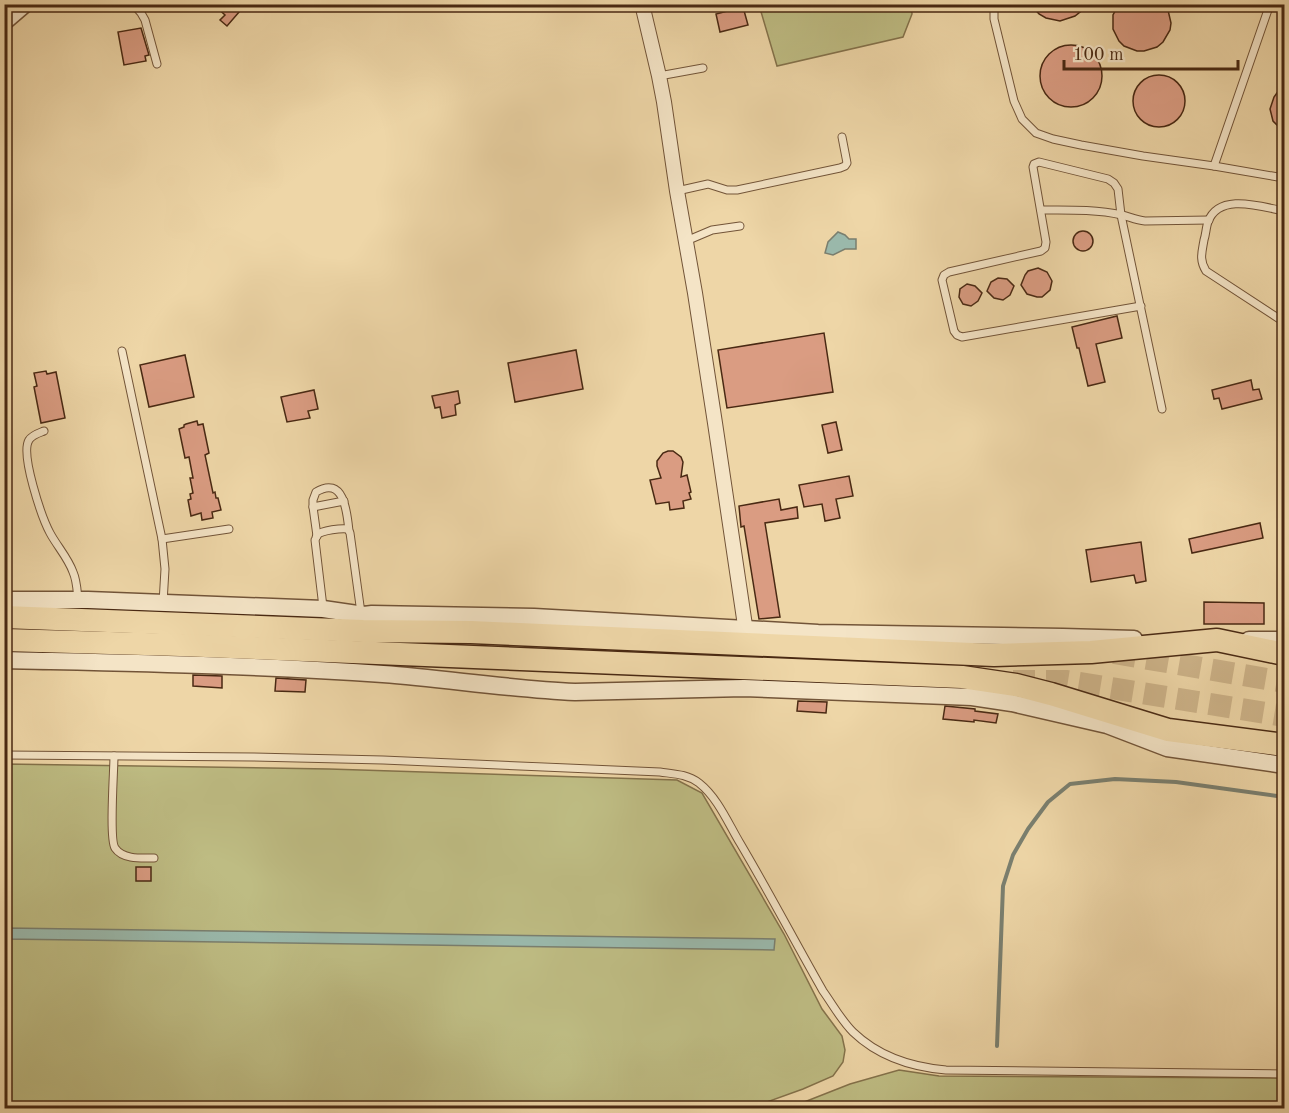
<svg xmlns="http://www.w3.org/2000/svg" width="1289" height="1113" viewBox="0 0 1289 1113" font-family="'Old Standard TT',serif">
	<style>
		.green { fill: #bebc83; stroke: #84724b; stroke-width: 1.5 }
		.water { fill: #9ab9ac; stroke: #7a7f6f; stroke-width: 1.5 }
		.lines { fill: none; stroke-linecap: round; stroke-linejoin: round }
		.stream { stroke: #7a7f6f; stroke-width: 4 }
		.building { fill: #da9c82; stroke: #492913; stroke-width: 1.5 }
		.trunk-tunnel { stroke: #cdb389; stroke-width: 22; stroke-dasharray: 22 11; stroke-linecap: butt }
		.service-casing { stroke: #725438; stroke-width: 9 }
		.minor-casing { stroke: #725438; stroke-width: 16 }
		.tertiary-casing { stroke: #725438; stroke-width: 19 }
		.trunk-casing { stroke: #492913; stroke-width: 25 }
		.service { stroke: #f4e4c6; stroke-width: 7 }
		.minor { stroke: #f4e4c6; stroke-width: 14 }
		.tertiary { stroke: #f4e4c6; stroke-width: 16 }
		.trunk { stroke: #eed6a7; stroke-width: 22 }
	</style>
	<rect width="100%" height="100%" fill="#eed6a7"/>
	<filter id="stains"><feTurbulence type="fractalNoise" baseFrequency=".00333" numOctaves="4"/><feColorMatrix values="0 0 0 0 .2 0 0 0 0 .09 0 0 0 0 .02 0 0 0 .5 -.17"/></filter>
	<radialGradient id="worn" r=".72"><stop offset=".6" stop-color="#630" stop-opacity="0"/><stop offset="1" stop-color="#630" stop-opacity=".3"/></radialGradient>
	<!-- green -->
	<g class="green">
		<polygon points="759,5 911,5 912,14 903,37 777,66"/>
		<polygon points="5,764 329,769 677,780 702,793 784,934 822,1009 842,1036 845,1050 843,1062 833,1076 803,1089 750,1108 5,1108"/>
		<polygon points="899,1070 939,1076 1284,1078 1284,1108 789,1108 850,1084"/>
	</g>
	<!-- water -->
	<g class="water">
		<polygon points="838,232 845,235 849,239 856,239 856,249 845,249 833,255 825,253 828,242"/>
		<polygon points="5,928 775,939 774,950 5,939"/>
	</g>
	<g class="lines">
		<!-- stream -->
		<polyline class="stream" points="997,1046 1003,886 1013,855 1028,829 1048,802 1070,784 1115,779 1176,782 1284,797"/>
	</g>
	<!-- building -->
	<g class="building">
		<polygon points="213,4 246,4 227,26 220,20 225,15"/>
		<polygon points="1030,4 1090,4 1075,16 1060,21 1046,18 1039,14"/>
		<polygon points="1119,4 1164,4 1168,10 1171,23 1170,30 1163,42 1157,47 1144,51 1137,51 1124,46 1119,41 1113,29 1113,15"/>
		<polygon points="743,7 748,25 720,32 716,14"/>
		<polygon points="141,28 149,55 145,56 146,61 124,65 118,32"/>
		<circle cx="1071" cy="76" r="31"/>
		<circle cx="1159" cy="101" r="26"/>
		<polygon points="1284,83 1284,132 1273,121 1270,109 1274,97"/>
		<circle cx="1083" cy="241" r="10"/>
		<polygon points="1038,268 1047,272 1052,281 1050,290 1042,297 1037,297 1027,294 1021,285 1025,275 1028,271"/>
		<polygon points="998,278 1007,279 1014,286 1010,295 1003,300 994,298 987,291 991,282"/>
		<polygon points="967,284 975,286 982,293 978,301 971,306 963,304 959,297 960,289"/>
		<polygon points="1117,316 1122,338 1096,344 1105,382 1088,386 1079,348 1077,348 1072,327"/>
		<polygon points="824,333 833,392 727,408 718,350"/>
		<polygon points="576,350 583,389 515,402 508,363"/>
		<polygon points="185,355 194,397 149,407 140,365"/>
		<polygon points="46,371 47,374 56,372 65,418 41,423 34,387 37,386 34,373"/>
		<polygon points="1251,380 1253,390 1259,389 1262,399 1222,409 1219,398 1214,399 1212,390"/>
		<polygon points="314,390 318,409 308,411 310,418 287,422 281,397"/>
		<polygon points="458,391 460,403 455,405 456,415 442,418 440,407 435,408 432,396"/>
		<polygon points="197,421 198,425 203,424 209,453 205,455 213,493 215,492 216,498 218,498 221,510 212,512 213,518 202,520 201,513 191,516 188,500 191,499 190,494 193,493 190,478 193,478 189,457 185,458 179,429 184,427 184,425 186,424"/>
		<polygon points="836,422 842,450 828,453 822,425"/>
		<polygon points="668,451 673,451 681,457 683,462 681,477 687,475 691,492 689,493 691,499 683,501 684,508 670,510 669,502 656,504 650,480 661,478 657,466 657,461 663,453"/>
		<polygon points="849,476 853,496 836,499 840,518 825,521 822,504 804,507 799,485"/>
		<polygon points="779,499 781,510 797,507 798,518 765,523 780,617 759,619 744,526 741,527 739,506"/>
		<polygon points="1260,523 1263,538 1192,553 1189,539"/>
		<polygon points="1141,542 1146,581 1136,583 1134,575 1091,582 1086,550"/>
		<polygon points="1204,602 1264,603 1264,624 1204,624"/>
		<polygon points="193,675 222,676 222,688 193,686"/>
		<polygon points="276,678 306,680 305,692 275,691"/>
		<polygon points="798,701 827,702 826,713 797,711"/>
		<polygon points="945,706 975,709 975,711 998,714 996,723 974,720 974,722 943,719"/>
		<rect x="136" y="867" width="15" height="14"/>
	</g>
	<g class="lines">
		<!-- trunk-tunnel -->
		<g class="trunk-tunnel">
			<polyline points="78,608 357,619"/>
			<polyline points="4,652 47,653"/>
			<polyline points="1114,653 1284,682"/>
			<polyline points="314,662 416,666"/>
			<polyline points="1013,681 1067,681 1284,716"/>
		</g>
		<!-- service casing -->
		<g class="service-casing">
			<g id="service">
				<polyline points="133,4 141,13 145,20 157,64"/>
				<polyline points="996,4 994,12 994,19 1014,101 1022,119 1036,133 1053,139 1081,145 1143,156 1214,166 1284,178"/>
				<polyline points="659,76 703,68"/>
				<polyline points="1214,166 1270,4"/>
				<polyline points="677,191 708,184 727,190 737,190 840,168 845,166 847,163 842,137"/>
				<path d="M1041,210C1067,210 1096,209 1122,215C1130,217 1136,220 1145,221L1209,220"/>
				<path d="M1284,211C1262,207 1219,192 1208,222C1206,227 1206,234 1204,240C1202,252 1199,260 1206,271L1284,322"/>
				<polyline points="686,241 712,230 740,226"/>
				<polyline points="1141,306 962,337 957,335 954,331 942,280 944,275 949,272 1041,251 1045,248 1046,242 1033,167 1034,164 1039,162 1108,179 1114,183 1118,189 1121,215 1162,409"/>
				<polyline points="122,351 162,539 165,569 163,603"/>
				<path d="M44,431C39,433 32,435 29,440C20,454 42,518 50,533C57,546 68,558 73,572C77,581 77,590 78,600"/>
				<polyline points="313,507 344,501"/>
				<path d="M317,536L313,507V500L316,492C344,475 347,512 349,531"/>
				<polyline points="162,539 229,529"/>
				<path d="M323,607L315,540C316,539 316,537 317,535C322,530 342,528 348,529L350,533L361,613"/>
				<path d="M4,755L254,757L383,760L660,772C674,774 687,774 699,783C718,798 728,823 740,843C769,892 795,942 823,991C833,1005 841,1020 853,1032C879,1057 911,1067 946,1070L1284,1074"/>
				<path d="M114,756C114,771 109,839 115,848C123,860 143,858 154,858"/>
			</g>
		</g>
		<!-- minor casing -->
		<g class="minor-casing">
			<polyline id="minor" points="642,4 659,76 664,102 677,191 695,293 715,423 747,639"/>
		</g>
		<!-- tertiary casing -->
		<g class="tertiary-casing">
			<g id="tertiary">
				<polyline points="4,22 25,4"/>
				<polyline points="4,600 88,600 323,609 364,615"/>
				<polyline points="363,631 363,618 364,615 372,614 534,617 818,633 1063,637 1134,639"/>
				<polyline points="1249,640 1284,640"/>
				<path d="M4,660C131,663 257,665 383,674C447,679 511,689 575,692L744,688L972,697L1012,703L1107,725L1167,748L1284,765"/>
			</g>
		</g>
		<!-- trunk casing -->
		<g class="trunk-casing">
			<g id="trunk">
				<polyline points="4,617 363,631 471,632 994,655 1091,652 1217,640 1284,654"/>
				<polyline points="4,640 180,645 962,677 1016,685 1051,694 1168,730 1284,745"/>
			</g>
		</g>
		<!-- service -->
		<use href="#service" class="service"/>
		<!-- minor -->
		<use href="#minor" class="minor"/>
		<!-- tertiary -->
		<use href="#tertiary" class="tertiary"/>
		<!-- trunk -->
		<use href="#trunk" class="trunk"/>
	</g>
	<!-- margin -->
	<rect width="1289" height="1113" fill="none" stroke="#eed6a7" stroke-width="24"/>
	<rect x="6" y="6" width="1277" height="1101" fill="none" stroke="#492913" stroke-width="3"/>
	<rect x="12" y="12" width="1265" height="1089" fill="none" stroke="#492913" stroke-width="1.5"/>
	<!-- scale -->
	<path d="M1064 60v9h174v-9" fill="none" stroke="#492913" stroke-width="3"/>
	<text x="1073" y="60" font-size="18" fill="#492913" stroke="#f4e4c6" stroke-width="4.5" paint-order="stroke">100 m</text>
	<rect width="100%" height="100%" filter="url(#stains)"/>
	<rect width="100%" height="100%" fill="url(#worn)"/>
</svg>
